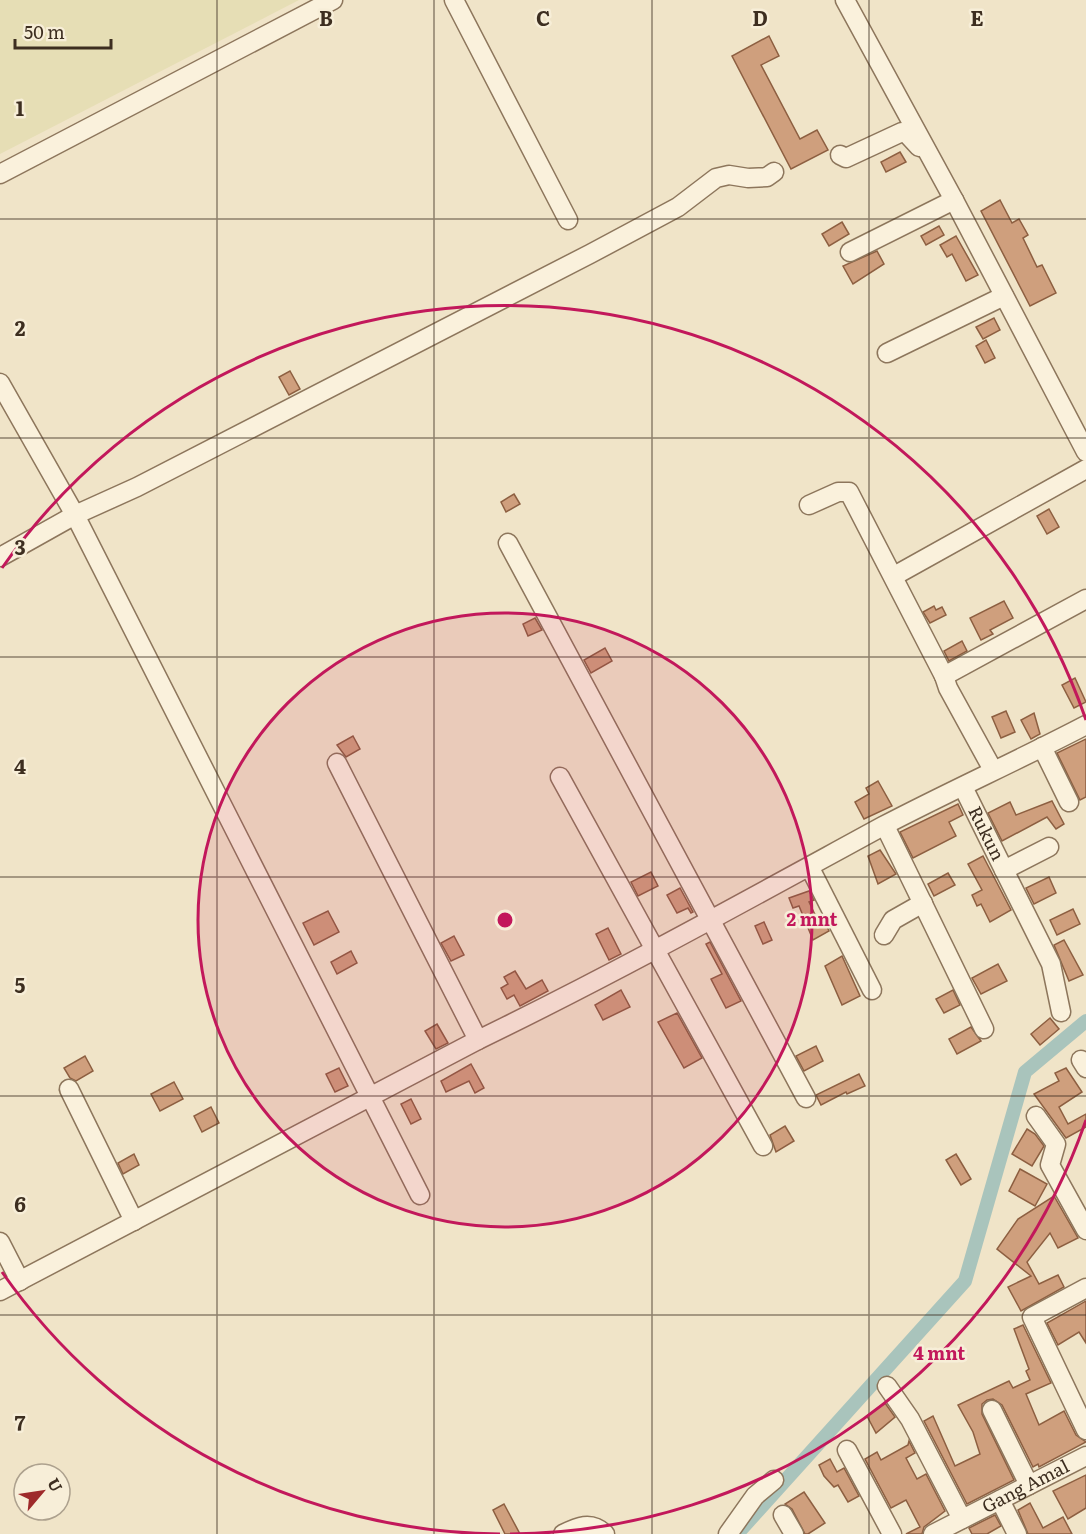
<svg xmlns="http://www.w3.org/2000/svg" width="1086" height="1534" viewBox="0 0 1086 1534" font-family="Literata,serif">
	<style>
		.farmland { fill: #e6deb5 }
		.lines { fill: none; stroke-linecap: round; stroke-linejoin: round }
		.canal { stroke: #a9c4bc; stroke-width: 14 }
		.building { fill: #cf9f7d; stroke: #8d5f41; stroke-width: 1.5 }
		.minor-casing { stroke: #8d765c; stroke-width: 21 }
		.minor { stroke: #faf1dc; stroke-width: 18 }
		.grid { fill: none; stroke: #3d2e20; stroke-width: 1.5; stroke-opacity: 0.55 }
		.ring { fill: none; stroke: #c2185b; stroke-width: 3 }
		.labels { text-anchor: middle; stroke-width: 5; stroke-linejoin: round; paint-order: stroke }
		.street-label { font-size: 18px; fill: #3d2e20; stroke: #f7eed8 }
		.grid-label { font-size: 20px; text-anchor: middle; font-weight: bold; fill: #3d2e20; stroke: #f7eed8; stroke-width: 5; stroke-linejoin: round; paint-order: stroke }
		.centre { fill: #c2185b; stroke: #f7eed8; stroke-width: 3 }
		.ring-label { font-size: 18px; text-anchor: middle; font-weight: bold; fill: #c2185b; stroke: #f7eed8; stroke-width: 5; stroke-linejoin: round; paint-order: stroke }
	</style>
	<rect width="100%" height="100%" fill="#f0e4c8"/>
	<!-- farmland -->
	<polygon class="farmland" points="0,0 299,0 0,154"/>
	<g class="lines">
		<!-- canal -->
		<polyline class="canal" points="737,1534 965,1281 1025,1072 1086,1021"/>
	</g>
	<!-- building -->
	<g class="building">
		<polygon points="769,36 779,56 761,65 800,139 817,130 828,150 791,169 732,56"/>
		<polygon points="900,152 906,162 886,172 881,162"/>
		<polygon points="1000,200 1012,223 1019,219 1028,235 1023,238 1037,267 1042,265 1056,293 1030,306 981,211"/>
		<polygon points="842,222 849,234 829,246 822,234"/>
		<polygon points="939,226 944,235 926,245 921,236"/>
		<polygon points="956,236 978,275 966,281 952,254 947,257 940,245"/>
		<polygon points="877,251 884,264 853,284 843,266"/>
		<polygon points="994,318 1000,330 983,339 976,327"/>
		<polygon points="986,340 995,358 985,363 976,346"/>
		<polygon points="290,371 300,389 289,395 279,377"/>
		<polygon points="514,494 520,504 506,512 501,502"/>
		<polygon points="1049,509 1059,527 1047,534 1037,516"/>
		<polygon points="1004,601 1013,618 990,630 993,634 981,640 970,618"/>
		<polygon points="934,606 936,610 942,607 946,615 930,623 923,612"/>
		<polygon points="535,618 542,630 528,636 523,624"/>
		<polygon points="962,641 967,651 949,661 944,651"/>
		<polygon points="605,648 612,661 591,673 584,660"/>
		<polygon points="1075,678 1086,702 1074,708 1062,685"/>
		<polygon points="1006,711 1015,732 1001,738 992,717"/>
		<polygon points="1034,713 1040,734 1031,739 1021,720"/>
		<polygon points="353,736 360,749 346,757 337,745"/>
		<polygon points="1086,739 1086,797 1080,800 1057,753"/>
		<polygon points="878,781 892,806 864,819 855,802 869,794 866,788"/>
		<polygon points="1052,801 1064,824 1056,829 1047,817 1002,841 988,813 1010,802 1016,815"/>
		<polygon points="958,804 963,815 949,822 956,836 913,858 900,832"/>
		<polygon points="880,850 896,874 878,884 868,856"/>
		<polygon points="983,856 1011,910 990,922 981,904 977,906 972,895 982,890 968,864"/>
		<polygon points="651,872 658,886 638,896 631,882"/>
		<polygon points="948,873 955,885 934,896 928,884"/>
		<polygon points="1049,877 1056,893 1034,904 1026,888"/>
		<polygon points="680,888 693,912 691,913 688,908 677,913 667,895"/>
		<polygon points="809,891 814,900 809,902 819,923 824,920 829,931 813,940 799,906 793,908 789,898"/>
		<polygon points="1073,909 1080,924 1057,935 1050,920"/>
		<polygon points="328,911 339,932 314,945 303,923"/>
		<polygon points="764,922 772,940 763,944 755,926"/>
		<polygon points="608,928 621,954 609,960 596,934"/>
		<polygon points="454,936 464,955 451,961 441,943"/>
		<polygon points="1064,940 1083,975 1069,981 1054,945"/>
		<polygon points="710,942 741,1001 726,1008 711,979 722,974 706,944"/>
		<polygon points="351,951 357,963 337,974 331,962"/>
		<polygon points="842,956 860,996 842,1005 825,966"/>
		<polygon points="998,964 1007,981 981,994 972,978"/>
		<polygon points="515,971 526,989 542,980 548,991 520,1006 514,995 507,999 501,988 508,984 504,977"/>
		<polygon points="621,990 630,1007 603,1020 595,1005"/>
		<polygon points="953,990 960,1005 944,1013 936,999"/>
		<polygon points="677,1013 702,1058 684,1068 658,1022"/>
		<polygon points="1050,1018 1059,1029 1040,1045 1031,1034"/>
		<polygon points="437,1024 448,1043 436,1049 425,1031"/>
		<polygon points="971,1027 981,1041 957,1054 949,1039"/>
		<polygon points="816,1046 823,1061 804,1071 796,1056"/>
		<polygon points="85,1056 93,1071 76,1081 70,1078 64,1068"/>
		<polygon points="471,1064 484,1088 475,1093 469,1081 446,1092 441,1081"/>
		<polygon points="339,1068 348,1086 335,1092 326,1074"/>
		<polygon points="1066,1068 1082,1092 1059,1107 1068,1124 1086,1114 1086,1127 1066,1138 1034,1094 1059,1081 1055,1073"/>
		<polygon points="859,1074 865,1086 847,1094 846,1092 821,1105 816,1095"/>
		<polygon points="174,1082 183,1099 160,1111 151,1094"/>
		<polygon points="411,1099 421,1119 411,1124 401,1104"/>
		<polygon points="211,1107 219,1123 202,1132 194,1116"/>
		<polygon points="785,1126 794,1141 776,1152 770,1135"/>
		<polygon points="1027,1129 1035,1134 1044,1146 1032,1166 1012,1154"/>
		<polygon points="134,1154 139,1165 123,1174 118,1163"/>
		<polygon points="956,1154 971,1179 961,1185 946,1160"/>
		<polygon points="1020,1169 1047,1184 1035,1206 1009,1191"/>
		<polygon points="1054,1196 1078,1238 1058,1248 1050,1233 1027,1262 1039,1284 1058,1275 1064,1287 1021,1311 1008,1287 1031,1276 997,1249 1018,1219"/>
		<polygon points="1086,1301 1086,1343 1079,1332 1058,1345 1047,1323"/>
		<polygon points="1023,1325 1051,1383 1026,1394 1039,1425 1064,1411 1076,1435 1086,1442 1039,1467 1038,1464 1033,1467 1002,1405 993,1399 987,1400 982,1404 982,1414 1014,1480 967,1504 924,1421 933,1416 955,1466 980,1454 973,1432 958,1405 1009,1381 1013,1388 1030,1380 1026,1371 1029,1369 1014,1329"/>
		<polygon points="885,1403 895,1417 876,1433 867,1416"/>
		<polygon points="909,1441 915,1453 906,1458 917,1479 926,1474 945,1511 924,1527 922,1534 906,1534 920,1527 906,1500 891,1508 865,1459 877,1452 881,1460 908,1445"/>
		<polygon points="830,1459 837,1472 844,1468 859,1496 848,1502 838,1485 834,1487 824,1476 819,1465"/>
		<polygon points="1086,1475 1086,1508 1068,1519 1053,1491"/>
		<polygon points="804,1492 825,1523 808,1534 805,1534 792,1509 785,1504"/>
		<polygon points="1030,1503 1043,1528 1063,1517 1072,1534 1028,1534 1018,1510"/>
		<polygon points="504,1504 520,1534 505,1534 493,1510"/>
		<polygon points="995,1515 1001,1526 987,1534 972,1534 969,1528"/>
	</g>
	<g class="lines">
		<!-- minor casing -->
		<g class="minor-casing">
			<g id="minor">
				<polyline points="454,0 568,220"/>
				<polyline points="845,0 954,200 1086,452"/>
				<polyline points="840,155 846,158 902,132 907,134 919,147"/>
				<polyline points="0,174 333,0"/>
				<polyline points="850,252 954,200"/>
				<polyline points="887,353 1004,296"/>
				<polyline points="0,383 75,515 420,1195"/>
				<polyline points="809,505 838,492 849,492 944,676"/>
				<polyline points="508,543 806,1098"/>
				<polyline points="0,557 75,515 137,487 590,254 678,207 716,178 729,175 748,178 767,177 774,172"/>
				<polyline points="894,576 1086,469"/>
				<polyline points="1042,747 1069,802"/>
				<polyline points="337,763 478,1040"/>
				<polyline points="993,770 948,688 944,676 1086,599"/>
				<polyline points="560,777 763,1146"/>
				<path id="s1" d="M963,787L1004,870L1049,847"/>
				<polyline points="885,826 984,1029"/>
				<polyline points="810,868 872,990"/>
				<polyline points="1004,870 1051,964 1061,1012"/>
				<polyline points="884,935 893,920 923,903"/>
				<polyline points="1081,1060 1086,1068"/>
				<polyline points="69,1089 134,1221"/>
				<polyline points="1036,1116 1056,1144 1050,1165 1086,1230"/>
				<polyline points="0,1242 20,1281"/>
				<polyline points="1086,1288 1032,1317 1086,1430"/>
				<path d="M0,1291L478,1040C616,973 749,899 883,826C950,791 1019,760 1086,725"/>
				<polyline points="887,1386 910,1419 962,1519"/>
				<polyline points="992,1410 1029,1485"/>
				<polyline points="847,1450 892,1534"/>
				<polyline points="1000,1500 1017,1534"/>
				<polyline points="783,1515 794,1534"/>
				<path d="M563,1534C577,1527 591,1520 605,1534"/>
				<polyline points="728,1534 755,1496 774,1480"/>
				<path id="s2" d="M933,1534L1086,1456"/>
			</g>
		</g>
		<!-- minor -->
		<use href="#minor" class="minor"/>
	</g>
	<!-- grid -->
	<path class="grid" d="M217,0V1534M434,0V1534M652,0V1534M869,0V1534M0,219H1086M0,438H1086M0,657H1086M0,877H1086M0,1096H1086M0,1315H1086"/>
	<!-- distance rings -->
	<circle cx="505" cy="920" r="307" fill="#c2185b" fill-opacity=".12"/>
	<g class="ring">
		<circle cx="505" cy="920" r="307"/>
		<path d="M1086 1120A614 614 0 0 1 510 1534M500 1534A614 614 0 0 1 2 1272M2 568A614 614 0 0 1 1086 720"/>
	</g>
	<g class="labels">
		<!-- street labels -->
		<g class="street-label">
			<text dy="6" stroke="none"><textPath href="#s1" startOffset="52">Rukun</textPath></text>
			<text dy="6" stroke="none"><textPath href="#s2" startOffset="104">Gang Amal</textPath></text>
		</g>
	</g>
	<g class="grid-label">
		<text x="326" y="26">B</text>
		<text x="543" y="26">C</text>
		<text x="760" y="26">D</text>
		<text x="977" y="26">E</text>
		<text x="20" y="116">1</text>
		<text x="20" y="336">2</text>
		<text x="20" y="555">3</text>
		<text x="20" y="774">4</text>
		<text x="20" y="993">5</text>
		<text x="20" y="1212">6</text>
		<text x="20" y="1431">7</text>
	</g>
	<circle cx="505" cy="920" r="9" class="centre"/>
	<g class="ring-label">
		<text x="812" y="926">2 mnt</text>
		<text x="939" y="1360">4 mnt</text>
	</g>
	<!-- north arrow -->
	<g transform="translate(42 1492) rotate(61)"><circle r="28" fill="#f7eed8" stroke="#ada18e" stroke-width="1.5"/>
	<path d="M0-4.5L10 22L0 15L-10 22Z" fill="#9e2a2b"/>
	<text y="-9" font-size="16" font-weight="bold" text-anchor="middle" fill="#3d2e20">U</text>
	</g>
	<!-- scale -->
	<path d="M15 39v9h96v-9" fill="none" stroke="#3d2e20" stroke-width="3"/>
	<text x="24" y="39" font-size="18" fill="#3d2e20" stroke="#f7eed8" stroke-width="4.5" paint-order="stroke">50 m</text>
</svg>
